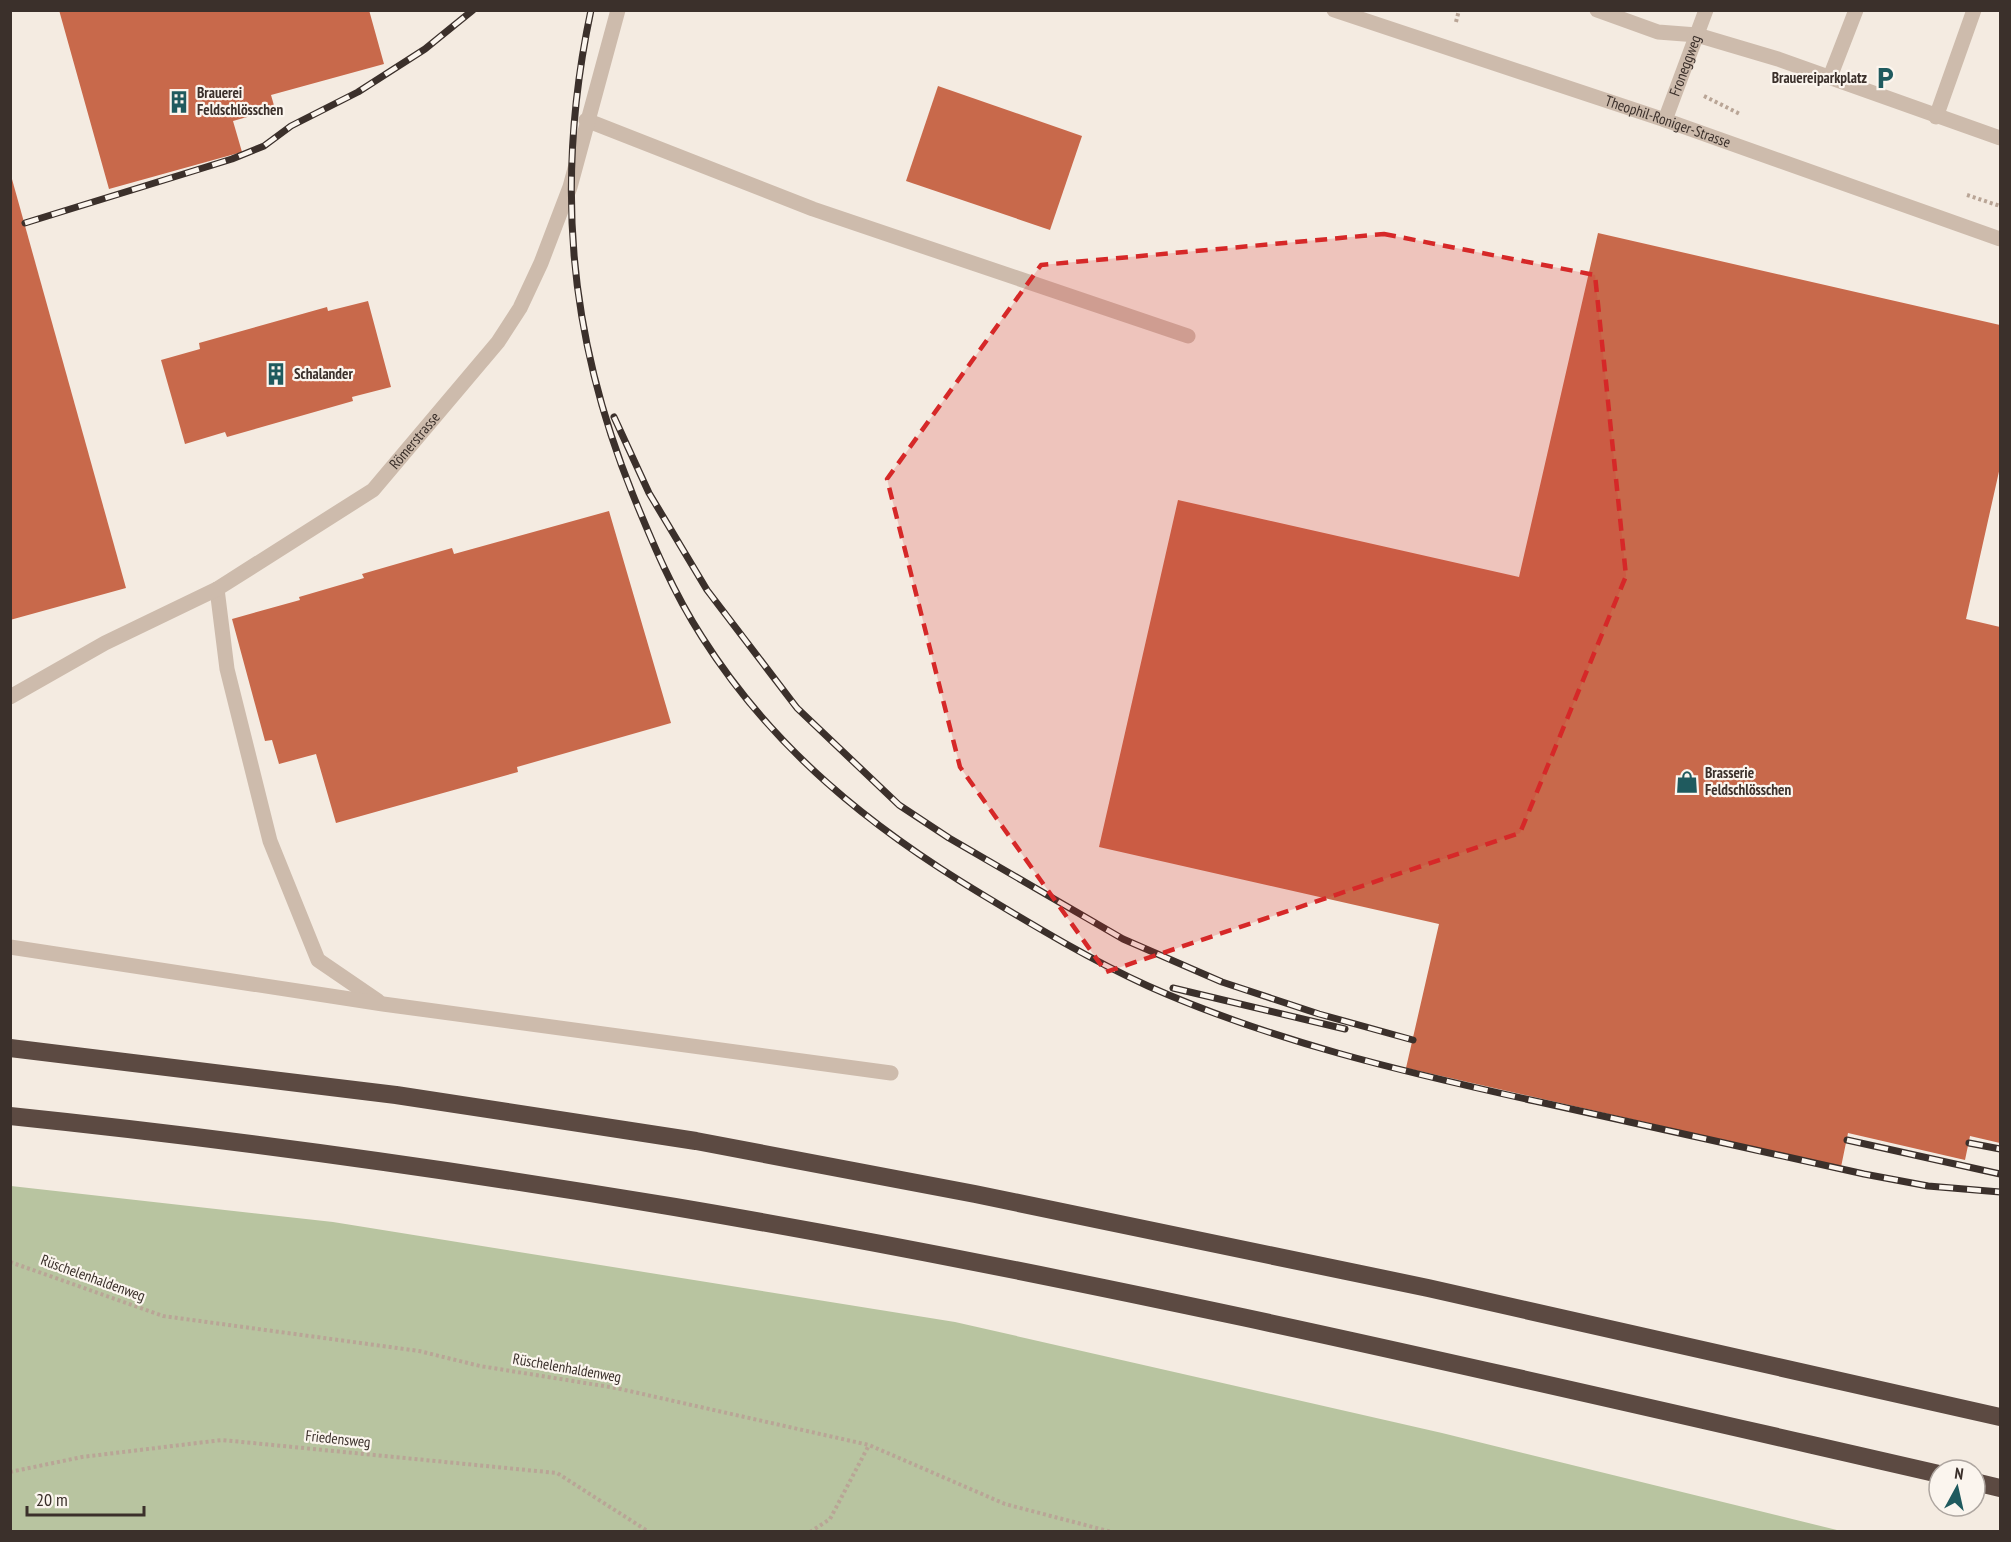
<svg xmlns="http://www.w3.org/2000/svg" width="2011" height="1542" viewBox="0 0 2011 1542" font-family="'PT Sans Narrow',sans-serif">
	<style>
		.green { fill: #b8c4a0 }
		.building { fill: #c8694b }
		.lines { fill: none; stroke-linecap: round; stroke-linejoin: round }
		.path { stroke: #b9a596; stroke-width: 4; stroke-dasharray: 3 3; stroke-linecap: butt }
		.lane { stroke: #cdbbac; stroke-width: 15 }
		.street { stroke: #cdbbac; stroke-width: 15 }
		.highway { stroke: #5c4a42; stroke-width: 18 }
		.rail-casing { stroke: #3b302b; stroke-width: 7 }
		.rail { stroke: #fbf5ee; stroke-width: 4.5; stroke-dasharray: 14; stroke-linecap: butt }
		.marked { fill: #d62828; fill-opacity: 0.2; stroke: #d62828; stroke-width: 4.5; stroke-dasharray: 12 8; stroke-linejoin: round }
		.labels { text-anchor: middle; stroke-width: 4.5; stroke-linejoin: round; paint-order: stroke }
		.street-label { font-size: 15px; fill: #3b302b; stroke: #fbf5ee }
		.poi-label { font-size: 15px; font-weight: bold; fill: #3b302b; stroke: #fbf5ee; text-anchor: start }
	</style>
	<rect width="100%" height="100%" fill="#f4ebe1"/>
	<!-- green -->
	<polygon class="green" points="11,1186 333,1222 955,1322 1442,1433 1841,1531 11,1531"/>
	<!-- building -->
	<g class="building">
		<polygon points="59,10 369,10 384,64 271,95 275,109 233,121 242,152 109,189"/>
		<polygon points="938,86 1082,136 1050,230 906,181"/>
		<polygon points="10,172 126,588 10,620"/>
		<polygon points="1598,233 2000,325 2000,467 1966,619 2000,627 2000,1143 1970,1136 1965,1160 1848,1133 1841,1167 1406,1068 1439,924 1099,847 1178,500 1519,577"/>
		<polygon points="368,301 391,387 352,397 353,401 227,437 225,432 185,444 161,360 200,349 199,343 327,307 328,311"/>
		<polygon points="609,511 671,723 517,767 518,772 336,823 316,754 279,764 272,740 265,741 232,619 300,600 299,597 364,578 362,574 452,548 454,554"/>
	</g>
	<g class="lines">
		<!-- path -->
		<g class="path">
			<polyline points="1456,22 1459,10"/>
			<polyline points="1704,96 1740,114"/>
			<polyline points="1967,195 2000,206"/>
			<polyline points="10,1262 163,1316 419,1351 480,1366 616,1388 869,1445 1005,1504 1112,1532"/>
			<polyline points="10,1472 82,1457 222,1440 557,1473 649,1532"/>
			<polyline points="810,1532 830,1519 869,1445"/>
		</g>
		<!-- lane -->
		<g class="lane">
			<polyline points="1597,10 1658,32 1697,35 1778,59 2000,138"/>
			<polyline points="1830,77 1856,10"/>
			<polyline points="1936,117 1974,10"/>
			<polyline points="586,120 813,209 1188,336"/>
			<polyline points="217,589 227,669 270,841 318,960 378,1001"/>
			<polyline points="10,947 383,1004 891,1073"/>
		</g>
		<!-- street -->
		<g class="street">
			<path id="s1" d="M1334,10L1665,120L2000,239"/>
			<path id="s2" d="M1665,120L1706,10"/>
			<path id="s3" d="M10,697L105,643L217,589L373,490L498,342L520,308L541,263L570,187L618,10"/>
		</g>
		<!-- highway -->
		<g class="highway">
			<polyline points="10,1048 396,1095 696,1141 975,1194 1428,1288 2000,1417"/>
			<path d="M10,1116C233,1139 454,1170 675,1207C1100,1279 1519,1378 1939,1474"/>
			<polyline points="1975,1482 2000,1488"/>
		</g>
		<!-- rail casing -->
		<g class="rail-casing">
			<g id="rail">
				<path d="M591,10C555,180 568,334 633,495C653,544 673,592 702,637C773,749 871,828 983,895C1036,927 1091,960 1148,986C1271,1041 1404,1072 1535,1101C1645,1125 1754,1150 1864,1174L1928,1186L2000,1192"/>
				<polyline points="25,223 232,159 264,146 291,126 358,92 425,49 473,10"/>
				<polyline points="614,417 649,493 707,590 797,708 899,805 949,838 1123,939 1222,982 1319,1014 1413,1040"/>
				<polyline points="1173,988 1345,1029"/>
				<polyline points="1847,1140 2000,1174"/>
				<polyline points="1969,1143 2000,1149"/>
			</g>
		</g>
		<!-- rail -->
		<use href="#rail" class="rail"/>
	</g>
	<!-- marked area -->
	<path class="marked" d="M1384,234L1595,275L1626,576L1520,833L1106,972L960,767L887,479L1041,265Z"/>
	<!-- icons -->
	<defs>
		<g id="parking-bare" transform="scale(1.8)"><path d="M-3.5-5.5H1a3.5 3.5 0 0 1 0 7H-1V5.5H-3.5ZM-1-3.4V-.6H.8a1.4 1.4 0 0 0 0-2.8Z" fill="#1f5a5e" stroke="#fbf5ee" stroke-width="2.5" paint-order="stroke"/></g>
		<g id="building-bare" transform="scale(1.8)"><path d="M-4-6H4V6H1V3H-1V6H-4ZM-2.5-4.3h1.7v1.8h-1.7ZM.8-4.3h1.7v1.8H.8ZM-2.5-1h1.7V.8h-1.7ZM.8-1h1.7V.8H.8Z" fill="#1f5a5e" stroke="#fbf5ee" stroke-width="2.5" paint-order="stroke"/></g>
		<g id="shop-bare" transform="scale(1.8)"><path d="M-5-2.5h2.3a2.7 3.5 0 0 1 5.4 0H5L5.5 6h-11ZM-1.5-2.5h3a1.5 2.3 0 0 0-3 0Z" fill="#1f5a5e" stroke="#fbf5ee" stroke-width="2.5" paint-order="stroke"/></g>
	</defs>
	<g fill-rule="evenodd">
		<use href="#parking-bare" x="1885" y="78"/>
		<use href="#building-bare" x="179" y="102"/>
		<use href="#building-bare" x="276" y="374"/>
		<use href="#shop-bare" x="1687" y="782"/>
	</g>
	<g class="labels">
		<!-- street labels -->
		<g class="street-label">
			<text dy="5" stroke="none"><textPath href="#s2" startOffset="58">Froneggweg</textPath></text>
			<text dy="5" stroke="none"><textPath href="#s1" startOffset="352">Theophil-Roniger-Strasse</textPath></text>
			<text dy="5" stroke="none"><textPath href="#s3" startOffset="483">Römerstrasse</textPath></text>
			<text transform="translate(93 1278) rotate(20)" y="5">Rüschelenhaldenweg</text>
			<text transform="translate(567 1368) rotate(10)" y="5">Rüschelenhaldenweg</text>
			<text transform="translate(338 1439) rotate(6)" y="5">Friedensweg</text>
		</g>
		<!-- poi labels -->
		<g class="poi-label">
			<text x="1867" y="83" text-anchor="end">Brauereiparkplatz</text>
			<text x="197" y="98">Brauerei<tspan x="197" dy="17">Feldschlösschen</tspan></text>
			<text x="294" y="379">Schalander</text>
			<text x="1705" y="778">Brasserie<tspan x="1705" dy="17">Feldschlösschen</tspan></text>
		</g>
	</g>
	<!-- border -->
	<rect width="2011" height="1542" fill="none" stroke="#3b302b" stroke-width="24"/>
	<!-- north arrow -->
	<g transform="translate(1957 1488) rotate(8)"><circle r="28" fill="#fbf5ee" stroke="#aea6a0" stroke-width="1.5"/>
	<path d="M0-4.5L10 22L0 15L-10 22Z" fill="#1f5a5e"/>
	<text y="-9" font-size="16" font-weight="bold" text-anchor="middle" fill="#3b302b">N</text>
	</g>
	<!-- scale -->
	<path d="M27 1506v9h117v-9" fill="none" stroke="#3b302b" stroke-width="3"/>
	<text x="36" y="1506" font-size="18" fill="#3b302b" stroke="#fbf5ee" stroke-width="4.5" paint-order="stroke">20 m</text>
</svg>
